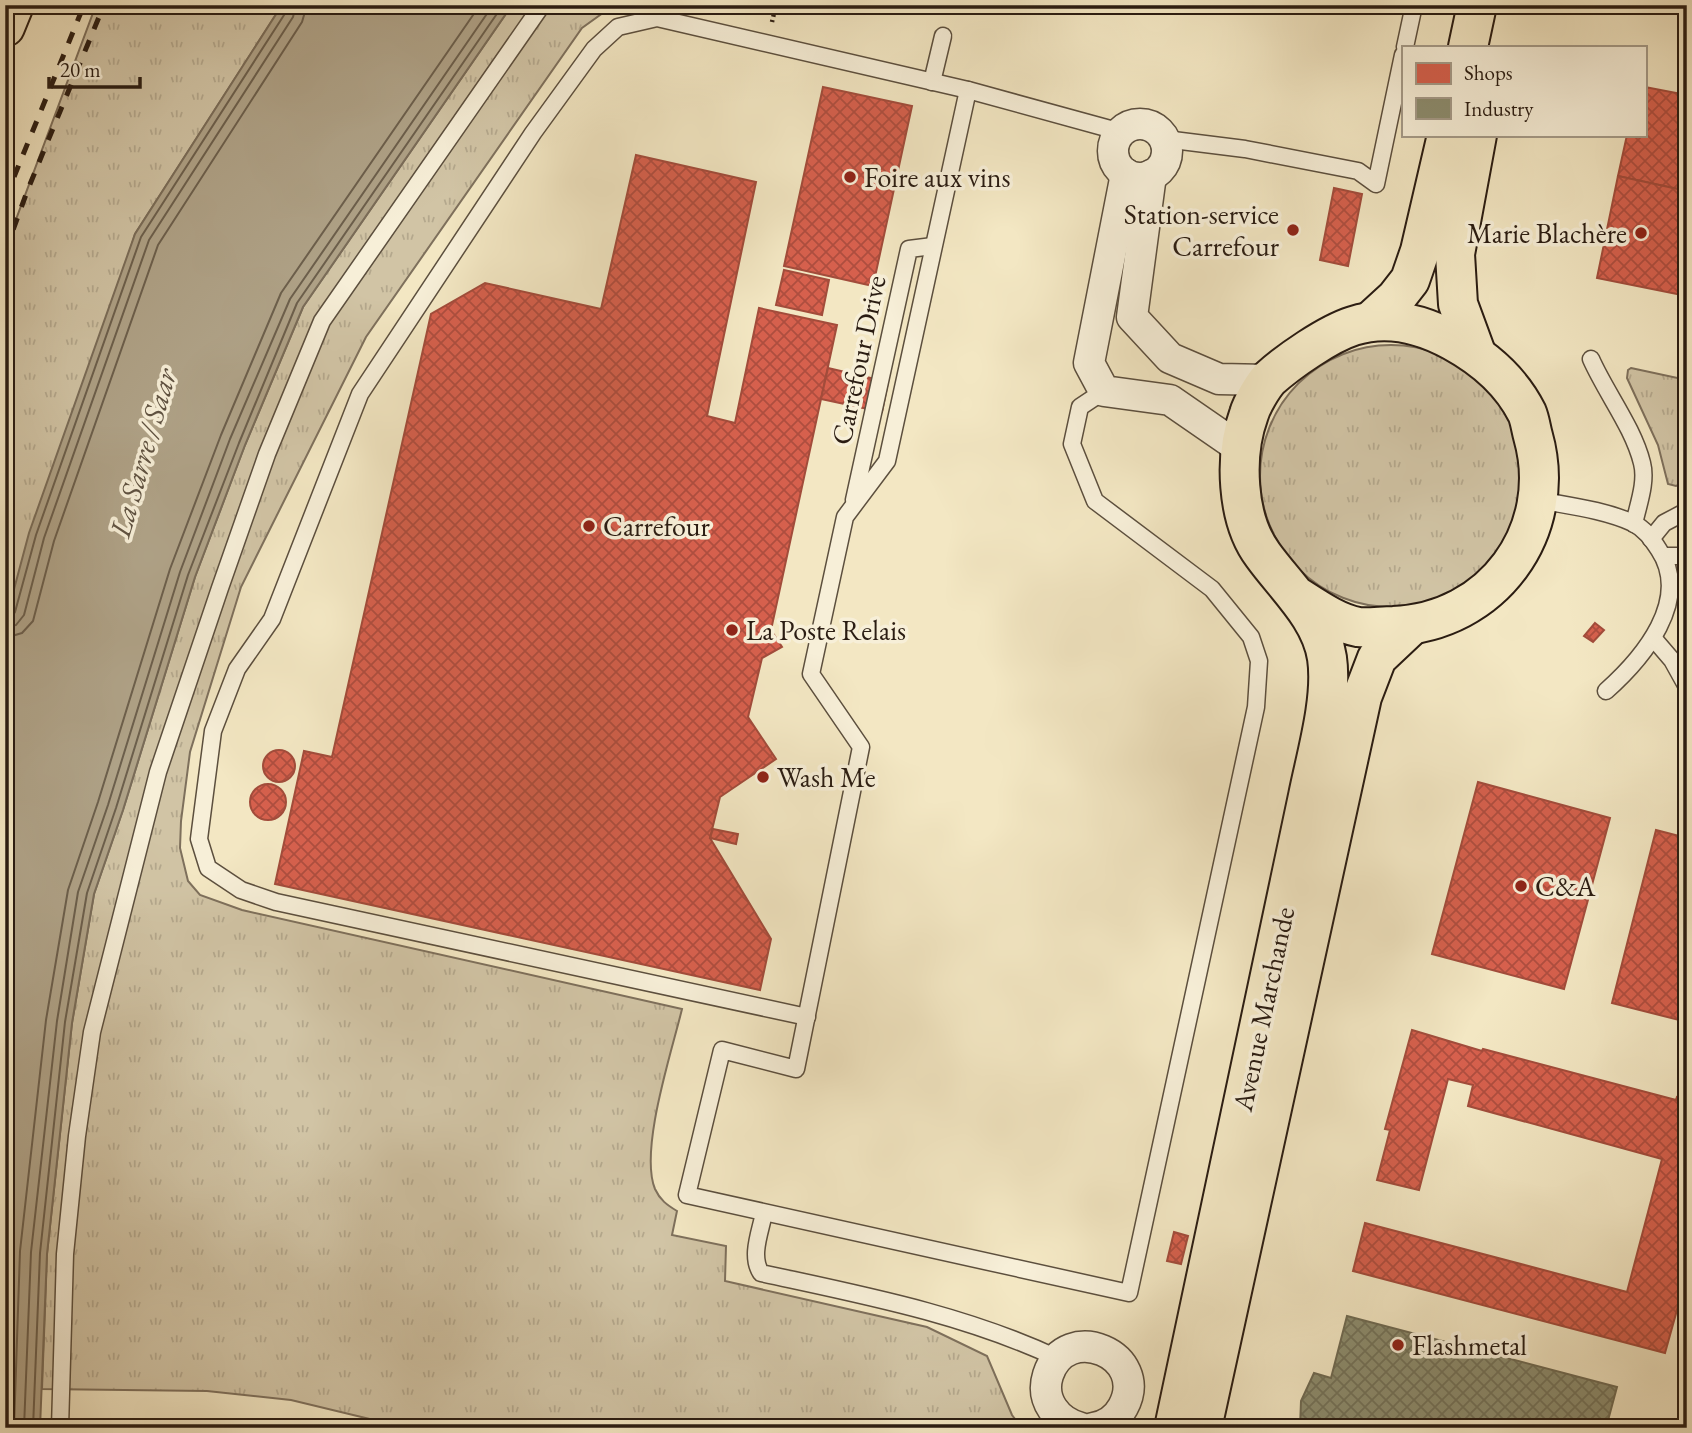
<svg xmlns="http://www.w3.org/2000/svg" width="1692" height="1433" viewBox="0 0 1692 1433" font-family="'EB Garamond',serif">
	<style>
		.grass { fill: url(#grass-tufts); stroke: #7e705c; stroke-width: 2 }
		.water { fill: #afa287; stroke: #7a6c58; stroke-width: 2 }
		.shops { fill: url(#shops-cross-hatch); stroke: #a24c3b; stroke-width: 2 }
		.industry { fill: url(#industry-cross-hatch); stroke: #6f6a52; stroke-width: 2 }
		.lines { fill: none; stroke-linecap: round; stroke-linejoin: round }
		.shore { stroke: #6c5f4c; stroke-width: 2 }
		.lane-casing { stroke: #5c4f3e; stroke-width: 19 }
		.street-casing { stroke: #5c4f3e; stroke-width: 33 }
		.primary-casing { stroke: #2a1c12; stroke-width: 42 }
		.path { stroke: #2a1c12; stroke-width: 4.5; stroke-dasharray: 2 3.5; stroke-linecap: butt }
		.lane { stroke: #f7efd8; stroke-width: 16 }
		.street { stroke: #f7efd8; stroke-width: 30 }
		.primary { stroke: #f3e7c3; stroke-width: 38 }
		.rail { stroke: #2a1c12; stroke-width: 5; stroke-dasharray: 12 12; stroke-linecap: butt }
		.poi-dot { fill: #8f2418; stroke: #f7efd8; stroke-width: 2.5 }
		.labels { text-anchor: middle; stroke-width: 7; stroke-linejoin: round; paint-order: stroke }
		.poi-label { font-size: 28px; fill: #2a1c12; stroke: #f7efd8; text-anchor: start }
		.street-label { font-size: 28px; fill: #2a1c12; stroke: #f7efd8 }
		.water-label { font-size: 30px; font-style: italic; fill: #5f5241; stroke: #f7efd8 }
	</style>
	<defs>
		<pattern id="grass-tufts" width="24" height="20" patternUnits="userSpaceOnUse" patternTransform="scale(1.75)"><rect width="24" height="20" fill="#d1c4a5"/><path d="M3 7l-1-3M5 7V3M7 7l1-3M15 17l-1-3M17 17v-4M19 17l1-3" fill="none" stroke="#b4a88d"/></pattern>
		<pattern id="shops-cross-hatch" width="8" height="8" patternUnits="userSpaceOnUse" patternTransform="scale(1.75)"><rect width="8" height="8" fill="#d6604d"/><path d="M0 0l8 8M0 8l8-8" fill="none" stroke="#ae4e3f"/></pattern>
		<pattern id="industry-cross-hatch" width="8" height="8" patternUnits="userSpaceOnUse" patternTransform="scale(1.75)"><rect width="8" height="8" fill="#8c8c6e"/><path d="M0 0l8 8M0 8l8-8" fill="none" stroke="#737259"/></pattern>
	</defs>
	<rect width="100%" height="100%" fill="#f3e7c3"/>
	<filter id="stains"><feTurbulence type="fractalNoise" baseFrequency=".00286" numOctaves="4"/><feColorMatrix values="0 0 0 0 .2 0 0 0 0 .09 0 0 0 0 .02 0 0 0 .5 -.17"/></filter>
	<radialGradient id="worn" r=".72"><stop offset=".6" stop-color="#630" stop-opacity="0"/><stop offset="1" stop-color="#630" stop-opacity=".3"/></radialGradient>
	<!-- grass -->
	<g class="grass">
		<polygon points="96,5 282,5 135,234 5,664 5,249"/>
		<path d="M512,5H614L582,28L366,337L241,587L190,752L181,821L180,848L188,881L200,895L242,910L682,1009C672,1051 639,1150 655,1189C660,1200 667,1205 677,1211L672,1235L726,1246L725,1281L927,1327L987,1356L1012,1415L1022,1428H407L291,1400L207,1391L42,1389L47,1254L72,1023L94,894L123,810L195,577L245,445L303,307Z"/>
		<circle cx="1391" cy="476" r="131"/>
		<polygon points="1631,368 1687,380 1687,481 1676,486 1668,484 1658,445 1627,378 1628,370"/>
	</g>
	<!-- water -->
	<polygon class="water" points="282,5 512,5 303,307 245,445 195,577 123,810 94,894 72,1023 47,1254 40,1428 5,1428 5,623 29,533 135,234"/>
	<!-- shops -->
	<g class="shops">
		<polygon points="823,87 912,106 873,286 784,266"/>
		<polygon points="1645,87 1687,95 1687,191 1618,176 1627,135 1645,135"/>
		<polygon points="636,155 756,182 707,416 735,423 759,308 837,325 771,630 782,647 762,658 748,717 776,759 720,797 710,838 771,939 760,990 275,884 304,751 332,757 431,314 485,283 601,309"/>
		<polygon points="1618,176 1687,191 1687,296 1597,278"/>
		<polygon points="1334,188 1362,194 1348,266 1320,260"/>
		<polygon points="784,270 829,280 822,315 776,305"/>
		<polygon points="828,368 888,382 882,412 821,399"/>
		<polygon points="1595,623 1604,630 1593,642 1584,636"/>
		<circle cx="279" cy="766" r="16"/>
		<polygon points="1478,782 1610,818 1564,989 1432,954"/>
		<circle cx="268" cy="802" r="18"/>
		<polygon points="713,829 738,834 736,844 710,838"/>
		<polygon points="1656,830 1687,838 1687,1022 1612,1003"/>
		<polygon points="1412,1030 1482,1051 1483,1049 1676,1100 1677,1097 1687,1099 1687,1274 1665,1353 1353,1271 1365,1223 1627,1292 1662,1159 1468,1106 1473,1085 1448,1079 1419,1190 1377,1180 1390,1130 1385,1129"/>
		<polygon points="1174,1232 1188,1236 1181,1264 1167,1261"/>
	</g>
	<!-- industry -->
	<polygon class="industry" points="1347,1316 1617,1387 1606,1428 1300,1428 1301,1401 1314,1373 1331,1378"/>
	<g class="lines">
		<!-- shore -->
		<g class="shore">
			<polyline points="5,618 12,617 15,612 36,535 141,237 286,12 287,5"/>
			<polyline points="5,627 16,625 24,615 44,538 149,240 293,17 296,5"/>
			<polyline points="5,638 22,633 33,621 54,541 158,245 302,22 307,5"/>
			<polyline points="14,1428 20,1251 46,1020 68,890 98,802 170,569 221,435 281,293 480,5"/>
			<polyline points="24,1428 31,1252 57,1021 78,892 108,805 180,572 230,439 290,299 493,5"/>
			<polyline points="33,1428 40,1253 65,1022 87,893 116,808 188,575 239,443 297,303 503,5"/>
		</g>
		<!-- lane casing -->
		<g class="lane-casing">
			<g id="lane">
				<polyline points="1405,47 1414,5"/>
				<polyline points="932,82 943,36"/>
				<polyline points="968,90 887,461 845,517 811,674 861,747 796,1069 722,1050 687,1195 1129,1293 1256,707 1259,661 1251,637 1212,589 1095,501 1072,444 1080,407 1104,391"/>
				<polyline points="1165,139 1245,149 1358,171 1376,184 1403,55"/>
				<path d="M1591,359C1606,393 1633,427 1642,463C1647,482 1638,505 1634,524"/>
				<polyline points="854,500 909,249 933,246"/>
				<path d="M1539,500C1570,506 1604,510 1633,523C1645,529 1652,539 1659,550C1692,600 1643,658 1606,691"/>
				<polyline points="1651,539 1664,523 1683,513 1687,509"/>
				<polyline points="1664,556 1687,556"/>
				<polyline points="1654,639 1672,660 1687,687"/>
				<polyline points="807,1017 276,902 241,890 208,868 199,839 213,731 237,669 272,619 360,394 533,133 594,49 618,27 657,18 968,90 1121,132"/>
				<path d="M764,1213C760,1233 750,1256 761,1273C862,1295 963,1314 1057,1358"/>
				<polyline points="60,1428 65,1254 77,1136 92,1032 158,772 220,588 267,454 322,321 542,5"/>
			</g>
		</g>
		<!-- street casing -->
		<g class="street-casing">
			<g id="street">
				<circle cx="1140" cy="151" r="27"/>
				<polyline points="1126,174 1089,363 1104,391 1170,400 1241,449"/>
				<polyline points="1151,175 1132,317 1170,358 1219,379 1268,380"/>
				<path d="M1081,1428C1057,1422 1040,1400 1048,1375C1066,1319 1151,1355 1123,1407C1117,1418 1106,1426 1093,1428"/>
			</g>
		</g>
		<!-- primary casing -->
		<g class="primary-casing">
			<g id="primary">
				<polyline points="5,27 14,5"/>
				<polyline points="1468,47 1477,5"/>
				<polyline points="1372,320 1396,298 1410,280 1420,251 1447,135"/>
				<polyline points="1476,353 1458,304 1455,254 1477,135"/>
				<path d="M1174,1428L1308,796C1316,756 1333,699 1327,658C1321,617 1286,587 1263,555C1236,519 1234,455 1249,414C1252,404 1262,387 1269,379C1289,361 1328,334 1353,326C1387,315 1422,324 1453,341C1484,358 1511,381 1527,413C1530,420 1531,429 1533,436C1560,531 1492,623 1393,626C1382,626 1369,628 1358,627C1336,623 1314,607 1295,595"/>
				<polyline points="1202,1428 1362,697 1377,658 1412,625"/>
			</g>
		</g>
		<!-- path -->
		<polyline class="path" points="772,22 776,5"/>
		<!-- lane -->
		<use href="#lane" class="lane"/>
		<!-- street -->
		<use href="#street" class="street"/>
		<!-- primary -->
		<use href="#primary" class="primary"/>
		<!-- rail -->
		<g class="rail">
			<polyline points="5,199 84,5"/>
			<polyline points="5,252 28,189 104,5"/>
		</g>
	</g>
	<!-- markers -->
	<g class="poi-dot">
		<circle cx="850" cy="177" r="7"/>
		<circle cx="1293" cy="230" r="7"/>
		<circle cx="1641" cy="233" r="7"/>
		<circle cx="589" cy="526" r="7"/>
		<circle cx="732" cy="630" r="7"/>
		<circle cx="763" cy="777" r="7"/>
		<circle cx="1521" cy="886" r="7"/>
		<circle cx="1398" cy="1345" r="7"/>
	</g>
	<g class="labels">
		<!-- poi labels -->
		<g class="poi-label">
			<text x="864" y="187">Foire aux vins</text>
			<text x="1279" y="224" text-anchor="end">Station-service<tspan x="1279" dy="32">Carrefour</tspan></text>
			<text x="1627" y="243" text-anchor="end">Marie Blachère</text>
			<text x="603" y="536">Carrefour</text>
			<text x="746" y="640">La Poste Relais</text>
			<text x="777" y="787">Wash Me</text>
			<text x="1535" y="896">C&amp;A</text>
			<text x="1412" y="1355">Flashmetal</text>
		</g>
		<!-- street labels -->
		<g class="street-label">
			<text transform="translate(858 360) rotate(-78)" y="10">Carrefour Drive</text>
			<text transform="translate(1263 1009) rotate(-78)" y="10">Avenue Marchande</text>
		</g>
		<!-- water labels -->
		<g class="water-label">
			<text transform="translate(143 453) rotate(-74)" y="10">La Sarre / Saar</text>
		</g>
	</g>
	<!-- margin -->
	<rect width="1692" height="1433" fill="none" stroke="#f3e7c3" stroke-width="28"/>
	<rect x="7" y="7" width="1678" height="1419" fill="none" stroke="#2a1c12" stroke-width="3.5"/>
	<rect x="14" y="14" width="1664" height="1405" fill="none" stroke="#2a1c12" stroke-width="2"/>
	<!-- legend -->
	<rect x="1402" y="46" width="245" height="91" fill="#f7efd8" stroke="#a59b89" stroke-width="2"/>
	<rect x="1416" y="63" width="35" height="21" fill="#d6604d" stroke="#a59b89" stroke-width="2"/>
	<text x="1464" y="80" font-size="21" fill="#2a1c12">Shops</text>
	<rect x="1416" y="98" width="35" height="21" fill="#8c8c6e" stroke="#a59b89" stroke-width="2"/>
	<text x="1464" y="116" font-size="21" fill="#2a1c12">Industry</text>
	<!-- scale -->
	<path d="M49 77v10h91v-10" fill="none" stroke="#2a1c12" stroke-width="3.5"/>
	<text x="60" y="77" font-size="21" fill="#2a1c12" stroke="#f7efd8" stroke-width="5" paint-order="stroke">20 m</text>
	<rect width="100%" height="100%" filter="url(#stains)"/>
	<rect width="100%" height="100%" fill="url(#worn)"/>
</svg>
